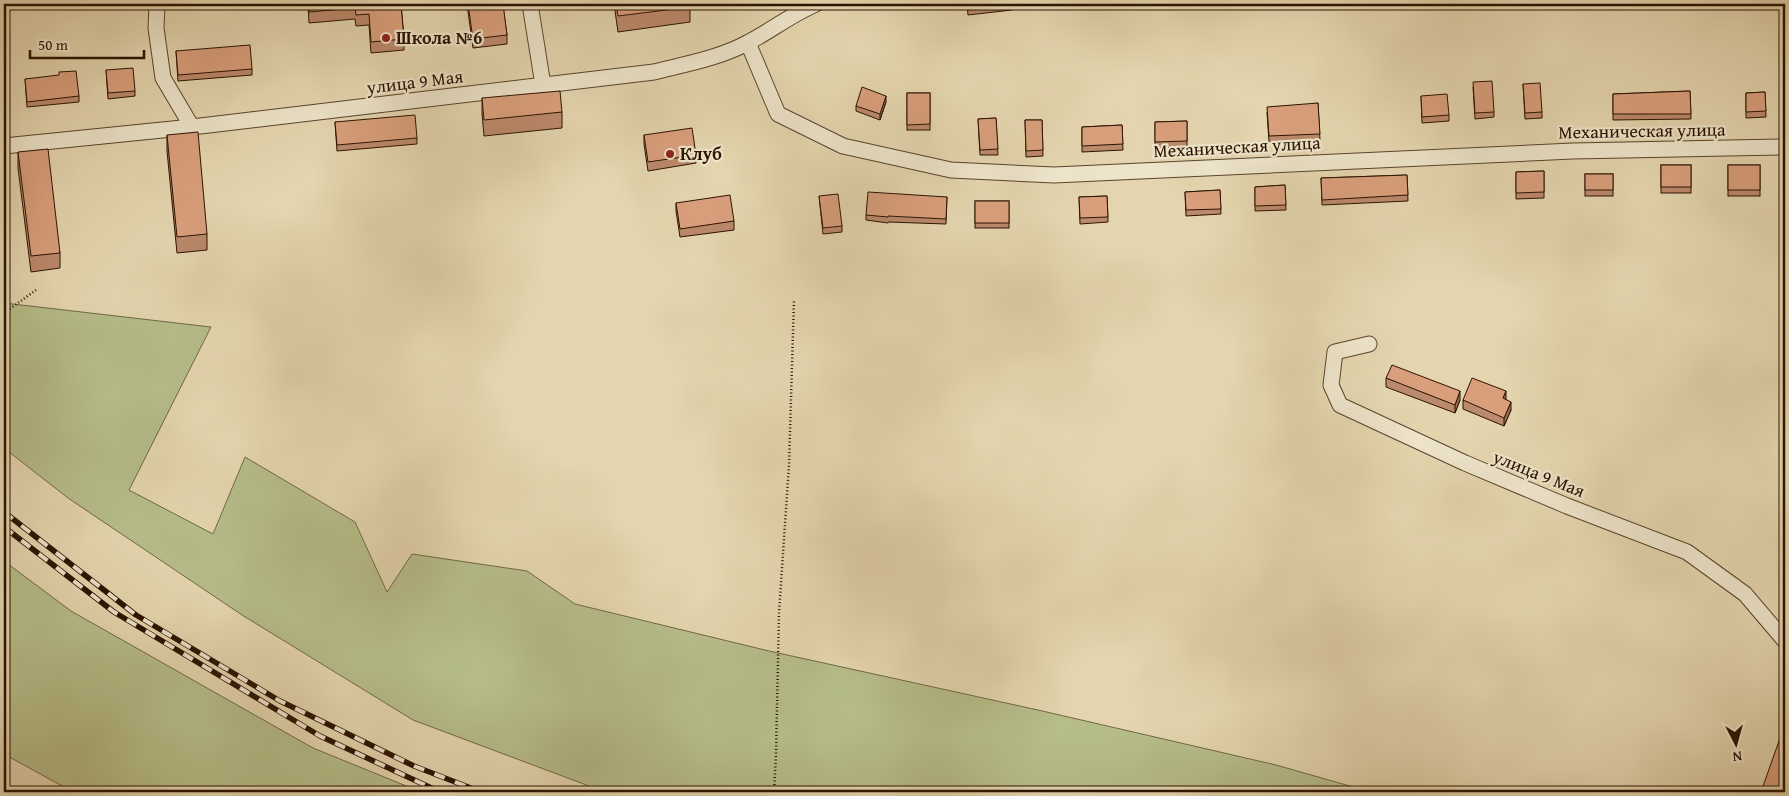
<svg xmlns="http://www.w3.org/2000/svg" width="1789" height="796" viewBox="0 0 1789 796" font-family="'Gentium Book Plus',serif">
	<style>
		.green { fill: #b6bd89; stroke: #706845 }
		.lines { fill: none; stroke-linecap: round; stroke-linejoin: round }
		.minor-casing { stroke: #59442c; stroke-width: 17 }
		.path { stroke: #2b1301; stroke-width: 2.5; stroke-dasharray: 1 2.5; stroke-linecap: butt }
		.minor { stroke: #ede4ca; stroke-width: 15 }
		.rail-casing { stroke: #2b1301; stroke-width: 5.5 }
		.rail { stroke: #ede4ca; stroke-width: 4; stroke-dasharray: 11; stroke-linecap: butt }
		.wall { fill: #bb896b; stroke: #2b1301 }
		.shaded-wall { fill: #986f57; stroke: #2b1301 }
		.building { fill: #d99f7c; stroke: #2b1301 }
		.poi-dot { fill: #8f2418; stroke: #ede4ca; stroke-width: 2 }
		.labels { text-anchor: middle; stroke-width: 4.5; stroke-linejoin: round; paint-order: stroke }
		.poi-label { font-size: 18px; font-weight: bold; fill: #2b1301; stroke: #ede4ca; text-anchor: start }
		.street-label { font-size: 18px; fill: #2b1301; stroke: #ede4ca }
	</style>
	<rect width="100%" height="100%" fill="#e4d5ae"/>
	<filter id="stains"><feTurbulence type="fractalNoise" baseFrequency=".004" numOctaves="4"/><feColorMatrix values="0 0 0 0 .2 0 0 0 0 .09 0 0 0 0 .02 0 0 0 .5 -.17"/></filter>
	<radialGradient id="worn" r=".72"><stop offset=".6" stop-color="#630" stop-opacity="0"/><stop offset="1" stop-color="#630" stop-opacity=".3"/></radialGradient>
	<!-- green -->
	<g class="green">
		<polygon points="4,303 211,327 129,490 213,534 245,457 355,522 387,592 412,554 527,571 575,604 769,651 1038,710 1276,765 1371,792 605,792 413,720 242,615 68,498 4,448"/>
		<polygon points="4,561 71,611 313,748 421,792 73,792 4,754"/>
	</g>
	<g class="lines">
		<!-- minor casing -->
		<g class="minor-casing">
			<g id="minor">
				<polyline points="157,4 156,28 163,78 192,127"/>
				<polyline points="530,4 543,85"/>
				<polyline points="748,43 778,114 843,146 951,170 1054,175 1573,151 1785,147"/>
				<path d="M4,146L192,127L654,72C686,64 720,58 749,42C772,30 792,14 816,4"/>
				<polyline points="1369,344 1335,352 1331,385 1340,405 1465,463 1567,506 1687,552 1745,594 1785,641"/>
			</g>
		</g>
		<!-- path -->
		<g class="path">
			<polyline points="4,313 36,290"/>
			<polyline points="774,792 776,755 779,613 789,465 794,299"/>
		</g>
		<!-- minor -->
		<use href="#minor" class="minor"/>
		<!-- rail casing -->
		<g class="rail-casing">
			<g id="rail">
				<polyline points="4,512 136,615 280,701 414,766 481,792"/>
				<polyline points="4,527 114,612 320,736 440,792"/>
			</g>
		</g>
		<!-- rail -->
		<use href="#rail" class="rail"/>
	</g>
	<!-- wall -->
	<g class="wall">
		<polygon points="308,4 401,4 404,39 404,50 371,53 369,25 356,26 355,19 309,23"/>
		<polygon points="467,4 516,4 516,5 503,7 507,35 507,44 473,48"/>
		<polygon points="614,4 690,4 690,22 618,32"/>
		<polygon points="967,4 1012,4 1012,10 968,15"/>
		<polygon points="1039,4 1067,4 1039,8"/>
		<polygon points="176,51 252,69 252,75 178,81"/>
		<polygon points="106,70 135,91 135,96 108,99"/>
		<polygon points="25,79 79,96 79,102 27,107"/>
		<polygon points="1523,84 1542,112 1542,118 1525,119"/>
		<polygon points="1473,87 1494,112 1494,117 1475,119"/>
		<polygon points="1690,91 1691,119 1613,120 1613,94"/>
		<polygon points="1765,92 1766,117 1746,118 1746,93"/>
		<rect x="907" y="93" width="23" height="37"/>
		<polygon points="1421,96 1449,115 1449,121 1422,123"/>
		<polygon points="482,98 562,112 562,128 484,136 482,114"/>
		<polygon points="886,102 880,120 856,111 856,106"/>
		<polygon points="1318,103 1320,140 1269,142 1267,112"/>
		<polygon points="996,118 998,155 980,155 978,119"/>
		<polygon points="1025,120 1042,120 1043,156 1026,157"/>
		<polygon points="1187,121 1187,147 1155,148 1155,122"/>
		<polygon points="335,122 417,138 417,144 337,151"/>
		<polygon points="1122,125 1123,150 1082,152 1082,127"/>
		<polygon points="167,135 207,234 207,250 177,253 167,151"/>
		<polygon points="644,135 696,155 696,163 648,171 644,144"/>
		<polygon points="18,152 60,253 60,268 31,272 18,168"/>
		<rect x="1661" y="165" width="30" height="28"/>
		<rect x="1728" y="165" width="32" height="31"/>
		<polygon points="1544,171 1544,198 1516,199 1516,172"/>
		<rect x="1585" y="174" width="28" height="22"/>
		<polygon points="1407,175 1408,201 1322,205 1321,178"/>
		<polygon points="1285,185 1286,210 1255,211 1255,187"/>
		<polygon points="1220,190 1221,214 1186,216 1185,192"/>
		<polygon points="819,196 842,226 842,232 823,234"/>
		<polygon points="1107,196 1108,222 1080,224 1079,197"/>
		<polygon points="947,197 946,224 888,222 888,223 866,220 866,215"/>
		<rect x="975" y="201" width="34" height="27"/>
		<polygon points="676,203 734,221 734,230 680,237 676,211"/>
		<polygon points="1386,378 1460,400 1455,413 1386,387"/>
		<polygon points="1463,400 1506,400 1511,410 1504,426 1463,409"/>
	</g>
	<!-- shaded-wall -->
	<g class="shaded-wall">
		<polygon points="886,96 886,102 880,120 880,114"/>
		<polygon points="1460,391 1460,400 1455,413 1455,405"/>
		<polygon points="1506,391 1506,400 1503,398"/>
		<polygon points="1511,402 1511,410 1504,426 1504,418"/>
	</g>
	<!-- building -->
	<g class="building">
		<polygon points="309,4 401,4 404,39 371,42 369,14 356,15 355,8 309,12"/>
		<polygon points="468,4 503,4 507,35 473,39"/>
		<polygon points="616,4 690,4 690,7 618,16"/>
		<polygon points="967,4 1012,4 968,10"/>
		<polygon points="250,45 252,69 178,75 176,51"/>
		<polygon points="133,68 135,91 108,93 106,70"/>
		<polygon points="76,71 79,96 27,102 25,79 59,75 59,72"/>
		<polygon points="1492,81 1494,112 1475,113 1473,82"/>
		<polygon points="1540,83 1542,112 1525,113 1523,84"/>
		<polygon points="862,87 886,96 880,114 856,106"/>
		<polygon points="560,91 562,112 484,120 482,98"/>
		<polygon points="1690,91 1691,114 1613,114 1613,94"/>
		<polygon points="1765,92 1766,111 1746,112 1746,93"/>
		<polygon points="907,93 930,93 930,124 907,125"/>
		<polygon points="1447,94 1449,115 1422,117 1421,96"/>
		<polygon points="1318,103 1320,134 1269,136 1267,107"/>
		<polygon points="415,115 417,138 337,145 335,122"/>
		<polygon points="996,118 998,149 980,150 978,119"/>
		<polygon points="1025,120 1042,120 1043,150 1026,151"/>
		<polygon points="1187,121 1187,141 1155,142 1155,122"/>
		<polygon points="1122,125 1123,144 1082,146 1082,127"/>
		<polygon points="692,128 696,155 648,162 644,135"/>
		<polygon points="198,132 207,234 177,237 167,135"/>
		<polygon points="48,149 60,253 31,256 18,152"/>
		<rect x="1661" y="165" width="30" height="22"/>
		<rect x="1728" y="165" width="32" height="25"/>
		<polygon points="1544,171 1544,192 1516,193 1516,172"/>
		<rect x="1585" y="174" width="28" height="16"/>
		<polygon points="1407,175 1408,195 1322,200 1321,178"/>
		<polygon points="1285,185 1286,205 1255,206 1255,187"/>
		<polygon points="1220,190 1221,209 1186,210 1185,192"/>
		<polygon points="868,192 947,197 946,219 888,216 888,217 866,215"/>
		<polygon points="838,194 842,226 823,228 819,196"/>
		<polygon points="730,195 734,221 680,229 676,203"/>
		<polygon points="1107,196 1108,217 1080,218 1079,197"/>
		<rect x="975" y="201" width="34" height="22"/>
		<polygon points="1392,365 1460,391 1455,405 1386,378"/>
		<polygon points="1472,378 1506,391 1503,398 1511,402 1504,418 1463,400"/>
		<polygon points="1785,724 1785,792 1761,792"/>
	</g>
	<!-- markers -->
	<g class="poi-dot">
		<circle cx="386" cy="38" r="5"/>
		<circle cx="670" cy="154" r="5"/>
	</g>
	<g class="labels">
		<!-- poi labels -->
		<g class="poi-label">
			<text x="396" y="44">Школа №6</text>
			<text x="680" y="160">Клуб</text>
		</g>
		<!-- street labels -->
		<g class="street-label">
			<text transform="translate(415 82) rotate(-7)" y="6">улица 9 Мая</text>
			<text transform="translate(1642 131) rotate(-1)" y="6">Механическая улица</text>
			<text transform="translate(1237 147) rotate(-3)" y="6">Механическая улица</text>
			<text transform="translate(1539 474) rotate(22)" y="6">улица 9 Мая</text>
		</g>
	</g>
	<!-- margin -->
	<rect width="1789" height="796" fill="none" stroke="#e4d5ae" stroke-width="20"/>
	<rect x="5" y="5" width="1779" height="786" fill="none" stroke="#2b1301" stroke-width="2.5"/>
	<rect x="10" y="10" width="1769" height="776" fill="none" stroke="#2b1301"/>
	<!-- north arrow -->
	<g transform="translate(1736 744) rotate(174)" stroke="#ede4ca" stroke-width="4" paint-order="stroke">
	<path d="M0-4L9 19L0 12L-9 19Z" fill="#2b1301"/>
	<text y="-8" font-size="14" font-weight="bold" text-anchor="middle" fill="#2b1301">N</text>
	</g>
	<!-- scale -->
	<path d="M30 50v8h114v-8" fill="none" stroke="#2b1301" stroke-width="2.5"/>
	<text x="38" y="50" font-size="15" fill="#2b1301" stroke="#ede4ca" stroke-width="4" paint-order="stroke">50 m</text>
	<rect width="100%" height="100%" filter="url(#stains)"/>
	<rect width="100%" height="100%" fill="url(#worn)"/>
</svg>
